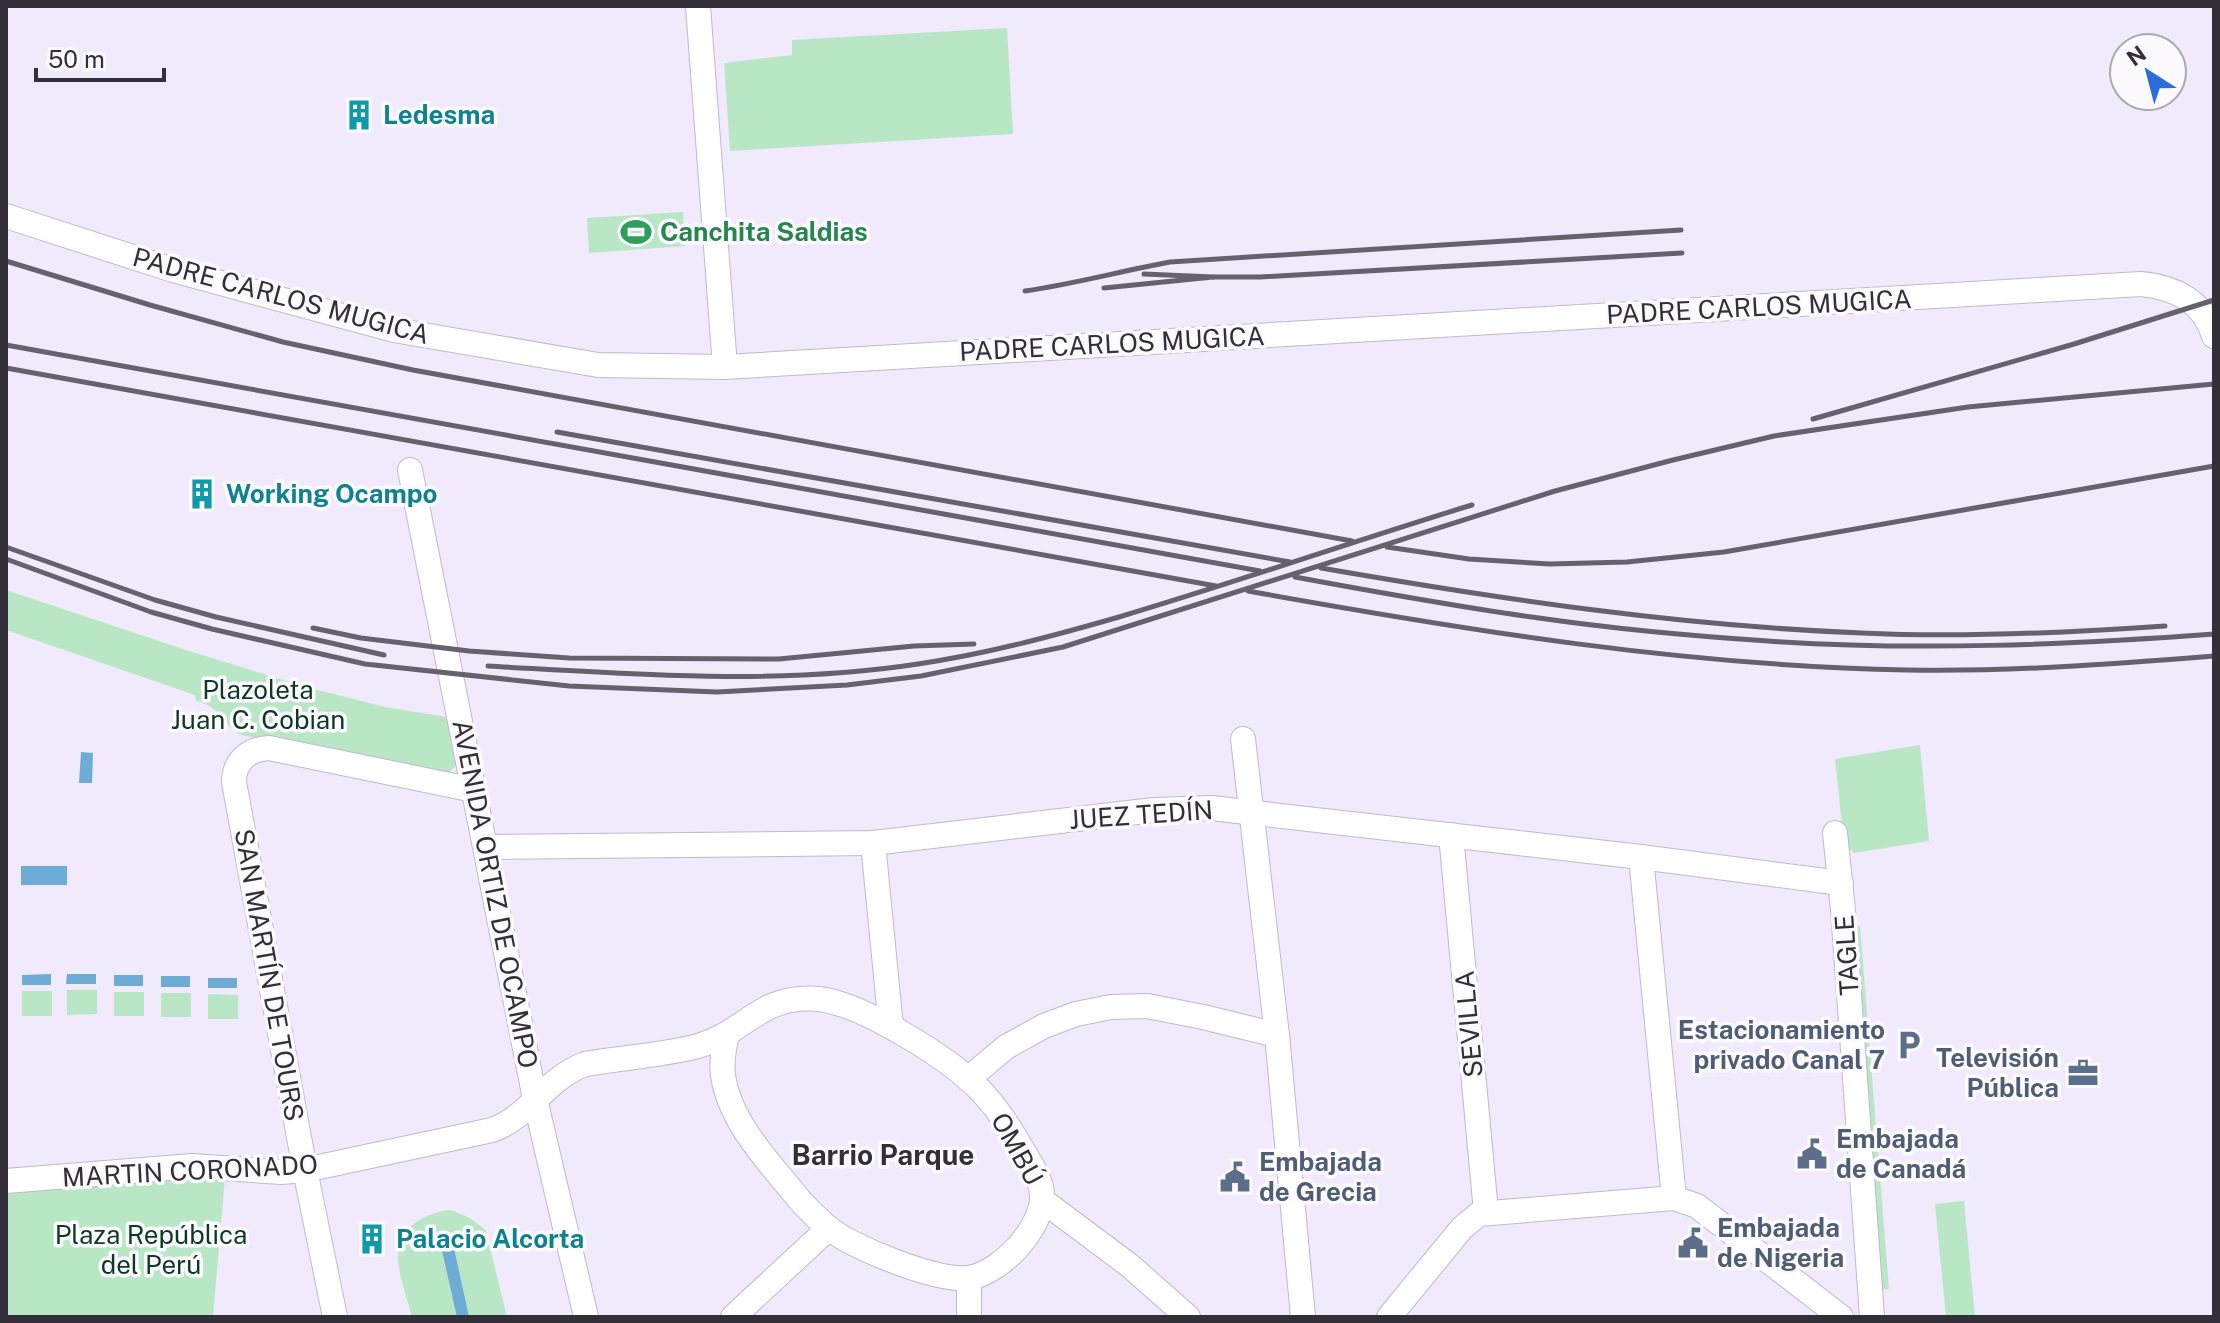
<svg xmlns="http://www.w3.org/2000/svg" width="2220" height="1323" viewBox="0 0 2220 1323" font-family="'Public Sans',sans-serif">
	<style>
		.green { fill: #b9e7c6 }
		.water { fill: #6dacd5 }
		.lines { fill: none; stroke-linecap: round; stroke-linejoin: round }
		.minor-casing { stroke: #c0b8cd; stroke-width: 26 }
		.minor { stroke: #fff; stroke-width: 24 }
		.rail { stroke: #66626d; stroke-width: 5 }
		.labels { text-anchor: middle; stroke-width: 7; stroke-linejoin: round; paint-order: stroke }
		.culture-label { font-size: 26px; font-weight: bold; fill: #0d838f; stroke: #fcfaff; text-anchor: start }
		.leisure-label { font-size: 26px; font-weight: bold; fill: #27864d; stroke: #fcfaff; text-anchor: start }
		.street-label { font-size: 26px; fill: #322f38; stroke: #fcfaff }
		.park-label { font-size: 26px; fill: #0a3b20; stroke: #fcfaff }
		.service-label { font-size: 26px; font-weight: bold; fill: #4e5e75; stroke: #fcfaff; text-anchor: start }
		.neighbourhood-label { font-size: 28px; font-weight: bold; fill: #322f38; stroke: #fcfaff }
	</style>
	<rect width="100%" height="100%" fill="#f1eafd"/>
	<!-- green -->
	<g class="green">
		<polygon points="1007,28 1013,134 730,151 724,63 792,55 792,40"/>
		<polygon points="683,212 685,246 589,253 587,218"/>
		<path d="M6,590L189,651L306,687L385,707L453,718L459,763L447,774L438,775L241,735C222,724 220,706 196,701L195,695L6,630Z"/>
		<polygon points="1920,745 1929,841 1854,853 1844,843 1835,759"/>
		<polygon points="1860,926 1889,1289 1877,1290 1848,927"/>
		<polygon points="67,990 97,990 97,1014 67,1015"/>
		<rect x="22" y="991" width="30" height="25"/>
		<rect x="114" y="992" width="30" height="24"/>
		<rect x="161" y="993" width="30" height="24"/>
		<polygon points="208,994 238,995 238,1019 208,1019"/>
		<polygon points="225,1177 213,1317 6,1317 6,1192"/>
		<polygon points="1964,1201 1975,1317 1946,1317 1935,1204"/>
		<path d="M449,1210C464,1214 475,1220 486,1231L507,1317H412C408,1301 397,1271 398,1256C399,1227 425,1213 449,1210Z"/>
	</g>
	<!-- water -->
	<g class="water">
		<polygon points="81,752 93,753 92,783 79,783"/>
		<rect x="21" y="866" width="46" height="19"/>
		<polygon points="51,974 51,985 22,985 22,975"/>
		<polygon points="67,974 96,974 96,984 66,984"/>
		<rect x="114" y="975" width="29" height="11"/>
		<rect x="161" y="976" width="29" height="11"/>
		<rect x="208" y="978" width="29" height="10"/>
		<polygon points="452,1239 469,1317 457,1317 440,1242"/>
	</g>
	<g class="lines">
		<!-- minor casing -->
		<g class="minor-casing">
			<g id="minor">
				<polyline points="698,6 725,367"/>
				<path d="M6,216L173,270L394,330L598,365L725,367L2141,284C2175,287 2204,302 2214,336"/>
				<polyline points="410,470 535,1099 586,1317"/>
				<polyline points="1243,739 1277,1035 1303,1317"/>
				<polyline points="1835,833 1843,910 1872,1317"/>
				<polyline points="1451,835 1486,1212"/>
				<polyline points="873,843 891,1027"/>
				<polyline points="486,847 873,843 1154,810 1211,808 1641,857 1841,883"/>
				<polyline points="1641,857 1674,1198"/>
				<polyline points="968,1079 1006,1047 1044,1026 1076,1014 1111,1007 1147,1006 1203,1017 1277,1035"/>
				<path d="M6,1181L192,1166L281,1172L305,1170L492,1130C531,1116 544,1080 585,1064C620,1058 665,1055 698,1046C747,1032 759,994 819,999C862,1004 945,1056 976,1086C996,1105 1011,1130 1025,1154C1033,1168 1043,1182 1042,1199C1041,1216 1029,1234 1018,1247C1006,1260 986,1276 968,1278C935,1281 853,1248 827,1227C816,1217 803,1205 794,1193C766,1159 729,1120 723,1075C721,1061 724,1047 727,1034"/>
				<polyline points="1042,1200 1129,1265 1188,1317"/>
				<polyline points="969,1278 969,1317"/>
				<path d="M335,1317L305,1170L234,782C234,761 249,749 269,748L474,790"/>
				<polyline points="733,1317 829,1228"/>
				<polyline points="1389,1317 1462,1228 1479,1214 1674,1198 1697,1206 1841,1317"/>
			</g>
		</g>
		<!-- minor -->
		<use href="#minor" class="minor"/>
		<!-- rail -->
		<g class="rail">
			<polyline points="6,261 150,305 283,342 413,370 1352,541"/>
			<polyline points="1213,277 1260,277 1682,253"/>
			<polyline points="1104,288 1213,277 1144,274"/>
			<path d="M1025,291C1074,284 1121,271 1170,262L1681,230"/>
			<polyline points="6,345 1260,571"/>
			<polyline points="6,368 1216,586"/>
			<polyline points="1813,419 2074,344 2214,300"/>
			<polyline points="557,432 1290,562"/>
			<polyline points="6,547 155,600 216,617 384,655"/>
			<polyline points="1387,547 1469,559 1550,564 1627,562 1724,552 2214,466"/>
			<polyline points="6,559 151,612 212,629 365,664 569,686 717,692 847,685 921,676 1063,647 1555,491 1673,460 1774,436 1968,407 2214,384"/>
			<path d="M1321,568C1500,599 1680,626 1862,633C1962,638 2065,633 2165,626"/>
			<path d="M1295,577C1376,592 1458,607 1539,618C1615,629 1692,636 1768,641C1916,651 2065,645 2214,634"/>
			<path d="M1248,591C1465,630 1685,666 1907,670C2009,672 2112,664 2214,656"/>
			<polyline points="313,628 361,638 469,651 569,658 779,659 914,646 974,644"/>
			<path d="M488,666C631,674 775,686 918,664C986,654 1053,636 1119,617C1237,582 1354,541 1472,505"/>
		</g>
	</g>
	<!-- icons -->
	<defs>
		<g id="building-bare" transform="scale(2.4)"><path d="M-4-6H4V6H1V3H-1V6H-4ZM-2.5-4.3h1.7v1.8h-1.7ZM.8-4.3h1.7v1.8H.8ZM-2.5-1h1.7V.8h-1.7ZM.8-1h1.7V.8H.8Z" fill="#0f9aa8" stroke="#fcfaff" stroke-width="2.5" paint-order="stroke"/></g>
		<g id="stadium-bare" transform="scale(2.4)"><path d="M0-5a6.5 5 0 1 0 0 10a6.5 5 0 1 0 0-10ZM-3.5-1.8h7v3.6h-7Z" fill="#2e9e5b" stroke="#fcfaff" stroke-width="2.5" paint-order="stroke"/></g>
		<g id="parking-bare" transform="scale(2.4)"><path d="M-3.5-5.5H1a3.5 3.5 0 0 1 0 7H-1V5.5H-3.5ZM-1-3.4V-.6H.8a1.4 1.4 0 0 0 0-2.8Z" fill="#5c6f8a" stroke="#fcfaff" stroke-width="2.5" paint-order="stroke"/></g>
		<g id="office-bare" transform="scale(2.4)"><path d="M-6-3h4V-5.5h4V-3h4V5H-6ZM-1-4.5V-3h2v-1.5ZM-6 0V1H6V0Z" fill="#5c6f8a" stroke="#fcfaff" stroke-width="2.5" paint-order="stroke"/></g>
		<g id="civic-bare" transform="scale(2.4)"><path d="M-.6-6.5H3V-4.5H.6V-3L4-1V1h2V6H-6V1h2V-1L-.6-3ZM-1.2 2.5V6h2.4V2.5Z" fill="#5c6f8a" stroke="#fcfaff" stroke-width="2.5" paint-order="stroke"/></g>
	</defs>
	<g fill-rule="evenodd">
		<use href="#building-bare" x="359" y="115"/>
		<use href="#stadium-bare" x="636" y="232"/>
		<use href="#building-bare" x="202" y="494"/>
		<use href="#parking-bare" x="1909" y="1045"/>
		<use href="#office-bare" x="2083" y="1073"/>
		<use href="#civic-bare" x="1812" y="1154"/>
		<use href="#civic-bare" x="1235" y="1177"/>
		<use href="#building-bare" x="372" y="1239"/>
		<use href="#civic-bare" x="1693" y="1243"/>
	</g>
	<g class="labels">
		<!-- culture labels -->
		<g class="culture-label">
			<text x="383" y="124">Ledesma</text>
			<text x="226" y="503">Working Ocampo</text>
			<text x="396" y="1248">Palacio Alcorta</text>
		</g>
		<!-- leisure labels -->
		<g class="leisure-label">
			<text x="660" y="241">Canchita Saldias</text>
		</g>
		<!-- street labels -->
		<g class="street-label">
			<text transform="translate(281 296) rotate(15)" y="9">PADRE CARLOS MUGICA</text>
			<text transform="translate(1759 307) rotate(-3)" y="9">PADRE CARLOS MUGICA</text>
			<text transform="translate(1112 344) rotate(-3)" y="9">PADRE CARLOS MUGICA</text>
			<text transform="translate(1141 815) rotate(-4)" y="9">JUEZ TEDÍN</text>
			<text transform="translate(495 894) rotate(79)" y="9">AVENIDA ORTIZ DE OCAMPO</text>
			<text transform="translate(1847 955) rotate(-94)" y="9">TAGLE</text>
			<text transform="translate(269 975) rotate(80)" y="9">SAN MARTÍN DE TOURS</text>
			<text transform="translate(1469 1024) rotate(-95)" y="9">SEVILLA</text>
			<text transform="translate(1017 1149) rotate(61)" y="9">OMBÚ</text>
			<text transform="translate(190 1171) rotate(-3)" y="9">MARTIN CORONADO</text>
		</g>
		<!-- park labels -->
		<g class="park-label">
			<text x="258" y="699">Plazoleta<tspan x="258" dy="30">Juan C. Cobian</tspan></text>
			<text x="151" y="1244">Plaza República<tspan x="151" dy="30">del Perú</tspan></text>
		</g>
		<!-- service labels -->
		<g class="service-label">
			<text x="1885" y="1039" text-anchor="end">Estacionamiento<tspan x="1885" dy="30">privado Canal 7</tspan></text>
			<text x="2059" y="1067" text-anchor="end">Televisión<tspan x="2059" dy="30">Pública</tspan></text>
			<text x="1836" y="1148">Embajada<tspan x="1836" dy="30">de Canadá</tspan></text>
			<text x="1259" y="1171">Embajada<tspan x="1259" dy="30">de Grecia</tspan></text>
			<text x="1717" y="1237">Embajada<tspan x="1717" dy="30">de Nigeria</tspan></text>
		</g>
		<!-- neighbourhood labels -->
		<g class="neighbourhood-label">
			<text x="883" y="1165">Barrio Parque</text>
		</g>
	</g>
	<!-- border -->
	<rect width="2220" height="1323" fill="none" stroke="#322f38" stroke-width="16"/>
	<!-- north arrow -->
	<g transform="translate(2148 72) rotate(324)"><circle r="38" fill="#fcfaff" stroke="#aba9af" stroke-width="2"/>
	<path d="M0-6L14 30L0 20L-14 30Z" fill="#2d6dda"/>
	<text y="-12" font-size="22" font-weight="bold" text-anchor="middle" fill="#322f38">N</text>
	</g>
	<!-- scale -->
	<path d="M36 68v12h128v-12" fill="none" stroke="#322f38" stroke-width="4"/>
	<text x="48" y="68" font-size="24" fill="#322f38" stroke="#fcfaff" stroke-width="6" paint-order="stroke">50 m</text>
</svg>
